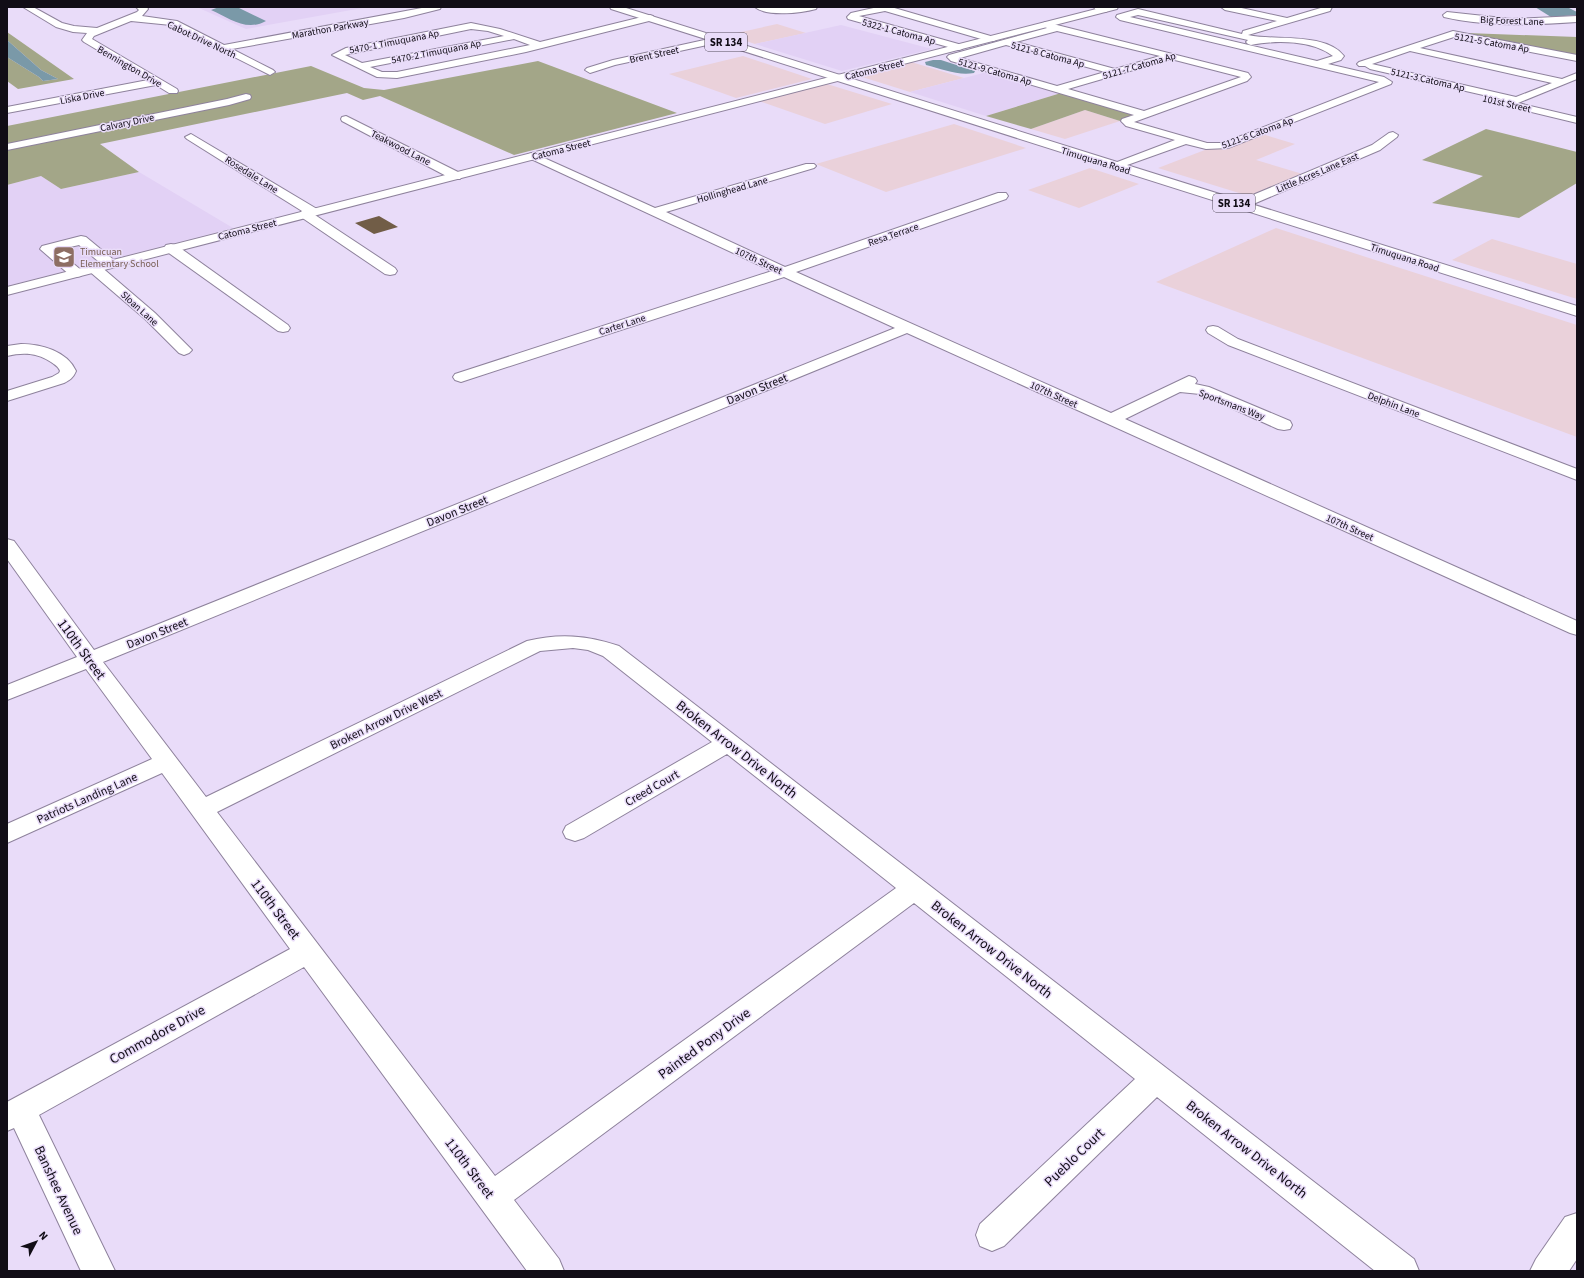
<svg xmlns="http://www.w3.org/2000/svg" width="1584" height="1278" viewBox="0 0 1584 1278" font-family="'Source Sans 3',sans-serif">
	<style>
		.commercial { fill: #ead1da }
		.built { fill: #e2d1f5 }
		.forest { fill: #a3a688 }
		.water { fill: #7a99a8 }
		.building { fill: #715d47 }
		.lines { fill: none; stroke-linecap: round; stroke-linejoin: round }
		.street-casing { stroke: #8e829c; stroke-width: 2 }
		.secondary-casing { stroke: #8e829c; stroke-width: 2 }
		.primary-casing { stroke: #8e829c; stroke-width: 2 }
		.street { fill: #fff; fill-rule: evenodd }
		.secondary { fill: #fff; fill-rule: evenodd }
		.primary { fill: #fff; fill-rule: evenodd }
		.labels { text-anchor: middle; stroke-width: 3; stroke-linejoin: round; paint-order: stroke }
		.far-street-label { font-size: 10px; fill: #110d16; stroke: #e9dcf9 }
		.far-education-label { font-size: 10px; fill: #785e54; stroke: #e9dcf9; text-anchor: start }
		.shield { fill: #e9dcf9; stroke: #524b5a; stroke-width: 1 }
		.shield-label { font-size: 11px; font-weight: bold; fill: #110d16 }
		.street-label { font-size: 12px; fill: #110d16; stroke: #e9dcf9 }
		.near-street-label { font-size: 14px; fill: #110d16; stroke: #e9dcf9 }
	</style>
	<rect width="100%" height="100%" fill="#e9dcf9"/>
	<!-- commercial -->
	<g class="commercial">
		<polygon points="777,24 806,33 755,44 728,35"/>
		<polygon points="743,56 812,79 736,98 669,74"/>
		<polygon points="908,61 964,78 910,92 859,76"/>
		<polygon points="827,84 892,104 825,124 759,101"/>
		<polygon points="1085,110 1120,121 1065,139 1031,129"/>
		<polygon points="954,124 1026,148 886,192 816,164"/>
		<polygon points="1262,134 1295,144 1256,160 1306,175 1252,197 1158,168 1210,148 1223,149"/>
		<polygon points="1090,168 1139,184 1079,208 1028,190"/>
		<polygon points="1276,228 1577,325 1577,437 1156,282"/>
		<polygon points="1492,239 1577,264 1577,299 1452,260"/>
	</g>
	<!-- built -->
	<g class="built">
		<polygon points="205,7 368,7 246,29 199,8"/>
		<polygon points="841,25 932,49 842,71 755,44"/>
		<polygon points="987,72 1061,93 986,116 910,92"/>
		<polygon points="139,172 233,228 7,286 7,185 41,176 61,189"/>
	</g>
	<!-- forest -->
	<g class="forest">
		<polygon points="7,32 74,79 18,89 7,81 7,57 39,77 43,81 58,79 41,70 7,40"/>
		<polygon points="1467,33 1577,37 1577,57"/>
		<polygon points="538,61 677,113 514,155 380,96 363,100 347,93 100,144 139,172 61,189 41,176 7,185 7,126 311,66 364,88 384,90"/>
		<polygon points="1061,93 1134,114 1120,121 1085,110 1031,129 986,116"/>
		<polygon points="1486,129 1577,152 1577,183 1519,218 1432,203 1483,176 1422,160"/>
	</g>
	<!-- water -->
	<g class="water">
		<path d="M219,7H237L266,21C246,32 229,18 211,10Z"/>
		<polygon points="1535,7 1567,7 1577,12 1577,15 1551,17"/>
		<polygon points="7,40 41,70 58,79 43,81 39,77 7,57"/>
		<path d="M933,60H941L975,71L974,73C958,76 942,69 926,65L925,62Z"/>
	</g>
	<!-- building -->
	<polygon class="building" points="379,216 398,227 374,234 355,223"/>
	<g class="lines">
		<!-- street casing -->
		<g class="street-casing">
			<g id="street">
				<polygon points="23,7 33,7 62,23 74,26 97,28 137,12 139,10 136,7 147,7 148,9 142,16 177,21 224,45 427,7 441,7 440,9 404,18 232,49 273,70 275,72 270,75 171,25 131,21 94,36 92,39 177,89 178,91 177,93 169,93 156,85 7,113 7,107 148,80 84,42 82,40 87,33 73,32 56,27"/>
				<path d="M755,7H817L816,9C802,13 766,17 755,7Z"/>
				<polygon points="878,7 891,7 994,37 996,39 994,41 988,41 885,11 859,16 962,45 964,47 962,49 959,50 848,19 847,17 851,13"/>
				<polygon points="1094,7 1108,7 1110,9 1106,12 1095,9"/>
				<path d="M1221,7H1237L1287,18L1324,7H1332L1330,11L1248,35C1275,41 1325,32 1344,56L1341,60L1328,64L1384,77L1392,82L1391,84L1228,148L1206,149L1186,144L1116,169L1112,168L1110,166L1112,164L1175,140L1126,126L1121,121L1122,119L1134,115L951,61L947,57L949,55L1047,28L1041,25L1045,22L1248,73L1251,77L1247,81L1134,122L1207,143H1223L1379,82L1120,20L1116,17L1117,15L1138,9L1242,34L1243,31L1277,21L1225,10ZM1138,15L1248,40L1246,42L1248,44L1251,45C1276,40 1312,40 1333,56L1317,61L1130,17ZM1057,31L1160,56L1115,69L1016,42ZM1006,45L1105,72L1057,86L960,58ZM1171,59L1241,77L1144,111L1068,89Z"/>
				<path d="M1447,12L1512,19L1577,16V22C1534,25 1486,27 1444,17L1443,15Z"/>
				<path d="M650,15L653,16L654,18L653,20L526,52L397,78L377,77L332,55L346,48L471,23L500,29L540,42ZM471,29L488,31L504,36L362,63L345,55ZM514,39L530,45L397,72H382L370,67Z"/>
				<path d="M1453,31L1577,55V61L1454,37L1420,48L1562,79L1577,73V79L1518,103L1577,117V123L1502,105L1501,103L1505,100L1370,69L1365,66H1359L1357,64L1359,62ZM1410,51L1552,83L1516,97L1372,64Z"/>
				<polygon points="718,37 721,38 723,40 721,42 615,65 590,73 585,70 587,68 613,60"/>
				<polygon points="246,94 250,95 251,97 250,99 229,105 7,150 7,144 227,99"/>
				<polygon points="346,116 460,173 462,176 460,179 452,179 342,121 341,119 342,117"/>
				<polygon points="1393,132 1398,135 1397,137 1380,150 1244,208 1236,208 1234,205 1236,202 1372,145 1389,133"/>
				<polygon points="191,134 317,209 319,212 315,215 395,268 397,271 395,274 390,275 385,274 301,217 299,214 302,211 187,139 185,137"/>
				<path d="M533,153L655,208L806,164H814L816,166L814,168L666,212L785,267L998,193H1006L1008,196L1006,199L796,272L1111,413L1189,376L1195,378L1197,381L1195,384L1209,387L1290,421L1292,425L1290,429L1284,430L1278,429L1200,394L1180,392L1125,419L1577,621V635L1570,633L907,333L103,662L206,797L527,641C559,633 587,635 619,646L1414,1259L1419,1271H1375L1157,1097L1004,1246L992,1251L980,1246L976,1235L980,1224L1135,1079L914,903L514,1200L559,1259L564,1271H527L304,967L39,1115L115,1271H81L14,1128L7,1131V1102L290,949L162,773L7,843V824L152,759L86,669L7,700V685L77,657L7,559V539L14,541L94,650L895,328L784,277L467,380L461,382L455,380L453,377L455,374L772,271L529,158L527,156L529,154ZM573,648L588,650L603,656L712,742L566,826L563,832L566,838L575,841L584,838L727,754L896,888L495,1176L217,812L540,651Z"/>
				<polygon points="81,236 86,237 115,261 117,264 115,267 105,267 79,245 57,250 81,270 83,273 81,276 76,277 71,276 40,249 42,246"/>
				<polygon points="171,244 176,245 288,325 290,328 288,331 283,332 278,331 166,251 164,248 166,245"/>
				<polygon points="94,264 99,265 155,313 192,350 189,353 184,355 179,353 145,319 89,271 87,268 89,265"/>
				<polygon points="1213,326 1218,327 1238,339 1577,469 1577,480 1228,345 1208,333 1206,330 1208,327"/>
				<path d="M21,344C41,344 67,351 76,371C73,378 70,380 64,383L7,401V391L52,377L59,373L60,371C58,366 55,365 51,362C37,353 24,352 7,356V346Z"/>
			</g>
		</g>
		<!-- secondary casing -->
		<g class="secondary-casing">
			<g id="secondary">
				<polygon points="1104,7 1118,7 1117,9 7,295 7,287"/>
				<polygon points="1577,1213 1577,1259 1569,1271 1530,1271 1536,1259 1565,1217"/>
			</g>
		</g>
		<!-- primary casing -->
		<g class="primary-casing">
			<polygon id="primary" points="610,7 623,7 1577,306 1577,316 611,9"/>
		</g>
		<!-- street -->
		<use href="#street" class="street"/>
		<!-- secondary -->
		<use href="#secondary" class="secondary"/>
		<!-- primary -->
		<use href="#primary" class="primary"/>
	</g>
	<!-- icons -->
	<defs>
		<g id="school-square" transform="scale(1.15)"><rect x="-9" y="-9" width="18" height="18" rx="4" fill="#8d6e63" stroke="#e9dcf9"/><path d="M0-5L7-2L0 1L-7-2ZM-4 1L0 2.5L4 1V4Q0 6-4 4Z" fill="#fff"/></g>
	</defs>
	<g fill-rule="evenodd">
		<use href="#school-square" x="64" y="257"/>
	</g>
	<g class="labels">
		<!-- far-street labels -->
		<g class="far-street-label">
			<text transform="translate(1512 20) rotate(2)" y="4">Big Forest Lane</text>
			<text transform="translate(330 28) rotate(-10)" y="4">Marathon Parkway</text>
			<text transform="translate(899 31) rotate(15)" y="4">5322-1 Catoma Ap</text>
			<text transform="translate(202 39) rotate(25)" y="4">Cabot Drive North</text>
			<text transform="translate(394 41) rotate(-11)" y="4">5470-1 Timuquana Ap</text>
			<text transform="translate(1492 42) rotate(10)" y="4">5121-5 Catoma Ap</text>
			<text transform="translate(436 51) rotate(-11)" y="4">5470-2 Timuquana Ap</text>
			<text transform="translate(654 54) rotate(-12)" y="4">Brent Street</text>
			<text transform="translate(1048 54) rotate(15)" y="4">5121-8 Catoma Ap</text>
			<text transform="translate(1139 65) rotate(-16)" y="4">5121-7 Catoma Ap</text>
			<text transform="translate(130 66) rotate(30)" y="4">Bennington Drive</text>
			<text transform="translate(874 69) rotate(-14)" y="4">Catoma Street</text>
			<text transform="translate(995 71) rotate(16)" y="4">5121-9 Catoma Ap</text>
			<text transform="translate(1428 79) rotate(13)" y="4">5121-3 Catoma Ap</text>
			<text transform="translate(82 96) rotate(-11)" y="4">Liska Drive</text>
			<text transform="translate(1507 103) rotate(13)" y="4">101st Street</text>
			<text transform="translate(127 122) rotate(-12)" y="4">Calvary Drive</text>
			<text transform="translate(1257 132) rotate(-20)" y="4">5121-6 Catoma Ap</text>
			<text transform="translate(401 147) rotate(27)" y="4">Teakwood Lane</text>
			<text transform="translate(561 149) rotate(-14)" y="4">Catoma Street</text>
			<text transform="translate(1096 160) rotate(17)" y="4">Timuquana Road</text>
			<text transform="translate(1317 172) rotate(-23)" y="4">Little Acres Lane East</text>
			<text transform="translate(252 174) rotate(32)" y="4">Rosedale Lane</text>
			<text transform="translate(732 189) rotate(-16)" y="4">Hollinghead Lane</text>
			<text transform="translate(247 229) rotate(-14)" y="4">Catoma Street</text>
			<text transform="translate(893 234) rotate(-19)" y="4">Resa Terrace</text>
			<text transform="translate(1405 257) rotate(18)" y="4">Timuquana Road</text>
			<text transform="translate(759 260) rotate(25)" y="4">107th Street</text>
			<text transform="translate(140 308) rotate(42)" y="4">Sloan Lane</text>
			<text transform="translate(622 324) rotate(-18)" y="4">Carter Lane</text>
			<text transform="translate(1054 394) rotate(24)" y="4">107th Street</text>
			<text transform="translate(1232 404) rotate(21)" y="4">Sportsmans Way</text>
			<text transform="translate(1394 404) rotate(21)" y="4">Delphin Lane</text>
			<text transform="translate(1350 527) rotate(24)" y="4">107th Street</text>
		</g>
		<!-- far-education labels -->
		<g class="far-education-label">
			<text x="80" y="255">Timucuan<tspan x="80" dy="12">Elementary School</tspan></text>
		</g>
		<!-- shield labels -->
		<g class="shield">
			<rect x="705" y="33" width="42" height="18" rx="3"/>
			<rect x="1213" y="194" width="42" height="18" rx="3"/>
		</g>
		<g class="shield-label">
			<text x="726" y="46">SR 134</text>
			<text x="1234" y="207">SR 134</text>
		</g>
		<!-- street labels -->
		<g class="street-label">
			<text transform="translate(757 389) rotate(-22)" y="4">Davon Street</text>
			<text transform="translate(457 511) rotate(-22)" y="4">Davon Street</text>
			<text transform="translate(157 633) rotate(-22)" y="4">Davon Street</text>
			<text transform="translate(386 719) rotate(-26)" y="4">Broken Arrow Drive West</text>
			<text transform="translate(652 788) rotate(-30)" y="4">Creed Court</text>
			<text transform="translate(87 798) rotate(-24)" y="4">Patriots Landing Lane</text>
		</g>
		<!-- near-street labels -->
		<g class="near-street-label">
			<text transform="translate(82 649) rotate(54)" y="5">110th Street</text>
			<text transform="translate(737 749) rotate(38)" y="5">Broken Arrow Drive North</text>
			<text transform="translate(276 909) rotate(53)" y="5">110th Street</text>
			<text transform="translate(992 949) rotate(38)" y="5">Broken Arrow Drive North</text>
			<text transform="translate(157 1034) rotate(-29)" y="5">Commodore Drive</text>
			<text transform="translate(704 1043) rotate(-36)" y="5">Painted Pony Drive</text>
			<text transform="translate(1247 1149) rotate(38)" y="5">Broken Arrow Drive North</text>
			<text transform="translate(1074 1157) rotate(-44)" y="5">Pueblo Court</text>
			<text transform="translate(470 1168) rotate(53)" y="5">110th Street</text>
			<text transform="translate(59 1190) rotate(65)" y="5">Banshee Avenue</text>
		</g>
	</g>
	<!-- border -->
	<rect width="1584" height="1278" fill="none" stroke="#110d16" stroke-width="16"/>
	<!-- north arrow -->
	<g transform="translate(36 1242) rotate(49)" stroke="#e9dcf9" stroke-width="3" paint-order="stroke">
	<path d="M0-3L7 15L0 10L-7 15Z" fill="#110d16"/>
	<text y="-6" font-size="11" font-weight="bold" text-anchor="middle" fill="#110d16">N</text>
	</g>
</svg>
